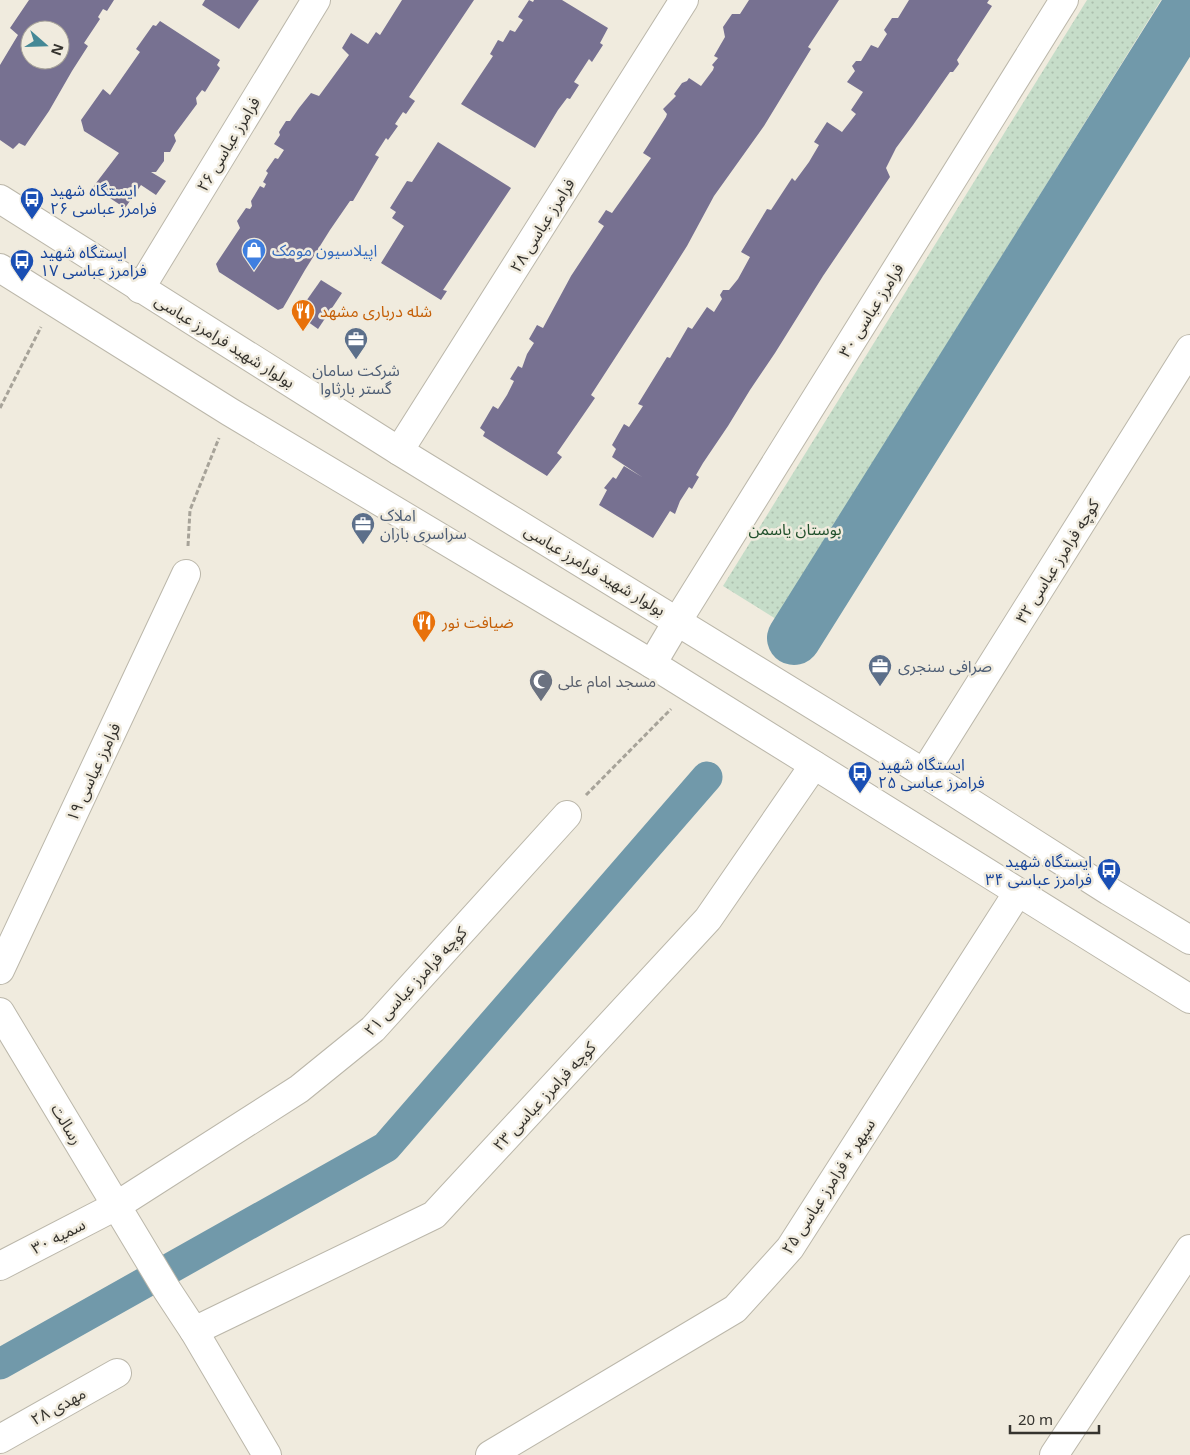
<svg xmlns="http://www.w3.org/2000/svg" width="1190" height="1455" viewBox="0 0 1190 1455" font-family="'Noto Sans','Noto Sans Arabic',sans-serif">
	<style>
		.park { fill: url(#park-dots) }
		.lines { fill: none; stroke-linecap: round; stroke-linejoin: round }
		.canal { stroke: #7199aa; stroke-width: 31 }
		.river { stroke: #7199aa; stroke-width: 54 }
		.building { fill: #777191; fill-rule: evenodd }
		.minor-casing { stroke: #bbb7aa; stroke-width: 30 }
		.major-casing { stroke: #bbb7aa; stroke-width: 30 }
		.path { stroke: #a7a399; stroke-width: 3; stroke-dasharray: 5 2.5; stroke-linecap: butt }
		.minor { stroke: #fff; stroke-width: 28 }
		.major { stroke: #fff; stroke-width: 28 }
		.labels { text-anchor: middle; stroke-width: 5; stroke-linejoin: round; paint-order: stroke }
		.street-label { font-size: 16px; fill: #35332e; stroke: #f0ebde }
		.transit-label { font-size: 16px; fill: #164399; stroke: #f0ebde; text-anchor: start }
		.shop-label { font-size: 16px; fill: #366cbe; stroke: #f0ebde; text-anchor: start }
		.food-label { font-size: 16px; fill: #c56008; stroke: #f0ebde; text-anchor: start }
		.service-label { font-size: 16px; fill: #4e5e75; stroke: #f0ebde; text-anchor: start }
		.park-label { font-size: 16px; fill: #21502c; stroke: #f0ebde }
		.worship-label { font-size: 16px; fill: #5b616d; stroke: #f0ebde; text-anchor: start }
	</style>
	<defs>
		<pattern id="park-dots" width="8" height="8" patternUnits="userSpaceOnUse" patternTransform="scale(1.25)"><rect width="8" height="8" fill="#c6ddc9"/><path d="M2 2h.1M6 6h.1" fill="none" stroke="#abbead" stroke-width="1.8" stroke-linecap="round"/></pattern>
	</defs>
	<rect width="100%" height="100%" fill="#f0ebde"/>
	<!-- park -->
	<polygon class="park" points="1087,0 1161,0 776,619 723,586"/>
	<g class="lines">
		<!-- canal -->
		<polyline class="canal" points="0,1364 386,1147 707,777"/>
		<!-- river -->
		<polyline class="river" points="794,638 1190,6"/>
	</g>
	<!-- building -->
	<g class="building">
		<path d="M29,0H114L107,11L103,9L98,17L100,19L84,43L88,46L72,71L49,111L25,146L19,143L13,149L0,140V65L18,35L10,28ZM30,30H60V60H30Z"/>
		<polygon points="205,0 259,0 239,29 202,5"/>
		<polygon points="402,0 474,0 409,97 415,101 406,114 403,112 395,124 398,126 388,140 386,138 375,155 379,157 353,201 350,201 330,230 305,270 283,308 278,310 219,272 216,264 240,228 237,221 246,208 250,209 252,206 251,201 260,186 264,188 266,184 263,182 268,173 266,171 275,158 278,159 284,150 274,144 280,135 279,132 286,121 290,121 299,108 311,93 319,96 349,55 342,48 351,33 368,44 376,32 380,35"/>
		<polygon points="529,0 533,2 534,0 562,0 608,28 600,43 603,45 592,62 589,59 574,82 579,85 570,99 567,98 558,110 535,148 461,104 493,56 490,54 498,40 503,42 510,30 515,32 523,20 518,17"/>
		<polygon points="749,0 839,0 808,47 811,49 764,126 714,196 687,246 663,284 591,395 595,398 557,453 562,457 547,476 483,436 485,432 480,428 493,406 498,409 507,395 514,381 510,379 518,366 522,368 527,354 534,343 529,339 537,325 543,328 571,276 604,226 598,222 606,210 612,213 651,158 643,153 666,117 667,114 663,109 676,96 674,94 682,83 687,81 689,78 701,86 713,70 714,67 712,65 718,58 714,56 725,37 723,27 732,14 740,14"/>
		<polygon points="909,0 989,0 987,3 992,6 957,60 959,64 953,72 950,72 913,125 896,148 886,168 890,177 823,276 775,353 750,390 728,426 703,463 696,475 699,477 692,489 689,487 680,501 675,514 670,511 653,538 599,505 607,490 604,488 613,477 616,479 624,466 642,477 612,457 616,449 612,445 624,424 629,427 643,406 638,404 667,357 670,358 688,327 692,329 707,307 714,312 722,299 720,295 723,290 729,290 738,279 750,257 741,252 767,209 771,210 792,178 795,181 809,162 819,145 814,142 827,122 842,132 856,114 851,110 863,92 847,82 855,71 852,66 856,61 861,61 871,45 878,48 887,34 884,30 892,18 898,18"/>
		<polygon points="160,21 220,60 217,65 220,68 205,92 202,90 196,98 197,104 174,135 176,141 170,152 164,152 164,161 156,172 151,172 166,181 156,195 141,185 125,208 93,187 119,153 84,131 81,120 103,89 110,95 140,52 136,49 153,25 156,26"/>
		<polygon points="438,142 511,188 443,290 447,291 441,300 381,263 404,226 392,218 396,212 390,208 407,181 412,182"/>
		<polygon points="321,280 342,293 318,329 297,314"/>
	</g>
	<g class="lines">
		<!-- minor casing -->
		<g class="minor-casing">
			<g id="minor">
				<polyline points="140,289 316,0"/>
				<polyline points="399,451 684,0"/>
				<polyline points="652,664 678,620 1064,0"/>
				<polyline points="924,773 1190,349"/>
				<polyline points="0,970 186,574"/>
				<polyline points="0,1012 167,1290 194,1331 267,1455"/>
				<polyline points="0,1266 116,1206 299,1089 373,1029 567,815"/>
				<polyline points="194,1331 434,1215 708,919 814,765"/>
				<polyline points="0,1439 117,1373"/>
				<polyline points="490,1455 735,1309 790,1248 1018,892"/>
				<polyline points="1054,1455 1190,1249"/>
			</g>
		</g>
		<!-- major casing -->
		<g class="major-casing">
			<g id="major">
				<polyline points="0,199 399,451 924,773 1109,891 1190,940"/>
				<polyline points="0,268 230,412 652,664 1190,999"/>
			</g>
		</g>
		<!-- path -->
		<g class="path">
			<polyline points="0,408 41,327"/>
			<polyline points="188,546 190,510 219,438"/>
			<polyline points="586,795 671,709"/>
		</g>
		<!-- minor -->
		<use href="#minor" class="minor"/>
		<!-- major -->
		<use href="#major" class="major"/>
	</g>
	<!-- icons -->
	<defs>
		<g id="bus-pin" transform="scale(1.25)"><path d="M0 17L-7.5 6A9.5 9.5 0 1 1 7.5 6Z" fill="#1a4fb4" stroke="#f0ebde"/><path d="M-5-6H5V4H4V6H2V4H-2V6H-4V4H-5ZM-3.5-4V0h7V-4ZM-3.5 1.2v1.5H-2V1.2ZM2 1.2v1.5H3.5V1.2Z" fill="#fff"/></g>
		<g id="shop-pin" transform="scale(1.25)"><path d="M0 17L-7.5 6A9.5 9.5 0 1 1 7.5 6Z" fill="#3f7fe0" stroke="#f0ebde"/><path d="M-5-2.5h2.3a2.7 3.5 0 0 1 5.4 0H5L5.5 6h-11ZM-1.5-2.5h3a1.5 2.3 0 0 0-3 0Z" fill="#fff"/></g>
		<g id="restaurant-pin" transform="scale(1.25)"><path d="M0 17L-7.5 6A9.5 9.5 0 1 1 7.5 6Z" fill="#e8710a" stroke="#f0ebde"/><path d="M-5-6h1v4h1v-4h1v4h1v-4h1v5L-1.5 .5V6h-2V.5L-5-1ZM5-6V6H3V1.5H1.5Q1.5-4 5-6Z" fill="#fff"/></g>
		<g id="office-pin" transform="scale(1.25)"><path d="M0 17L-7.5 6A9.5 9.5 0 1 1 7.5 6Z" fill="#5c6f8a" stroke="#f0ebde"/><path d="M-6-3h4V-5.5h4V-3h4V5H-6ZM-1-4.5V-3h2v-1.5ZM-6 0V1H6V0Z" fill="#fff"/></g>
		<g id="mosque-pin" transform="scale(1.25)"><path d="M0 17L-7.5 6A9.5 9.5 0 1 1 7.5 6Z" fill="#6b7280" stroke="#f0ebde"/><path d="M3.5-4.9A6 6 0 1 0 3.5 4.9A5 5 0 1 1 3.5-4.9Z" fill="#fff"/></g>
	</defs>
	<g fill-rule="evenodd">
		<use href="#bus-pin" x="32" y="199"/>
		<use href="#shop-pin" x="254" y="250"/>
		<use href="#bus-pin" x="22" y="261"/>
		<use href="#restaurant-pin" x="303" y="311"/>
		<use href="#office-pin" x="356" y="339"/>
		<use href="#office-pin" x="363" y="524"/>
		<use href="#restaurant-pin" x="424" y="622"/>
		<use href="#office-pin" x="880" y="666"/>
		<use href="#mosque-pin" x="541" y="681"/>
		<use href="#bus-pin" x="860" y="773"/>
		<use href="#bus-pin" x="1109" y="870"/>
	</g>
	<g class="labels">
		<!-- street labels -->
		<g class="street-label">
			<text transform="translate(228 144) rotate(-59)" y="6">فرامرز عباسی ۲۶</text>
			<text transform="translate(542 225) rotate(-58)" y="6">فرامرز عباسی ۲۸</text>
			<text transform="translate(871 310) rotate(-58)" y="6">فرامرز عباسی ۳۰</text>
			<text transform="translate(225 341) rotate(32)" y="6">بولوار شهید فرامرز عباسی</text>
			<text transform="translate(1057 561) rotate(-58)" y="6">کوچه فرامرز عباسی ۳۲</text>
			<text transform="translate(595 570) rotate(31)" y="6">بولوار شهید فرامرز عباسی</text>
			<text transform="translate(93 772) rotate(-65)" y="6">فرامرز عباسی ۱۹</text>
			<text transform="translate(415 981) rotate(-47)" y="6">کوچه فرامرز عباسی ۲۱</text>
			<text transform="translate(544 1096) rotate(-47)" y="6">کوچه فرامرز عباسی ۲۳</text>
			<text transform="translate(67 1124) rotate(59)" y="6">رسالت</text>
			<text transform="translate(828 1186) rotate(-57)" y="6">سپهر + فرامرز عباسی ۲۵</text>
			<text transform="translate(58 1236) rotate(-27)" y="6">سمیه ۳۰</text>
			<text transform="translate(58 1406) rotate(-29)" y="6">مهدی ۲۸</text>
		</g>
		<!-- transit labels -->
		<g class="transit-label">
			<text x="50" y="196">ایستگاه شهید<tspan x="50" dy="18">فرامرز عباسی ۲۶</tspan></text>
			<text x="40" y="258">ایستگاه شهید<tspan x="40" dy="18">فرامرز عباسی ۱۷</tspan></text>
			<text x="878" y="770">ایستگاه شهید<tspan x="878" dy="18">فرامرز عباسی ۲۵</tspan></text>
			<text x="1092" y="867" text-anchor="end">ایستگاه شهید<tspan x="1092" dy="18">فرامرز عباسی ۳۴</tspan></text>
		</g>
		<!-- shop labels -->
		<g class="shop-label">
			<text x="272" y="256">اپیلاسیون مومک</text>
		</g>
		<!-- food labels -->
		<g class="food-label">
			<text x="320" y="317">شله درباری مشهد</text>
			<text x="442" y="628">ضیافت نور</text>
		</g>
		<!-- service labels -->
		<g class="service-label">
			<text x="356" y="376" text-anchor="middle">شرکت سامان<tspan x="356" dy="18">گستر بارثاوا</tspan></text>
			<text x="380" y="521">املاک<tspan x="380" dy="18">سراسری باران</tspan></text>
			<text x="898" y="672">صرافی سنجری</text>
		</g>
		<!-- park labels -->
		<g class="park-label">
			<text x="795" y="535">بوستان یاسمن</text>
		</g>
		<!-- worship labels -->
		<g class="worship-label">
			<text x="558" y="687">مسجد امام علی</text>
		</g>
	</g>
	<!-- north arrow -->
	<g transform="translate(45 45) rotate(110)"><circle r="24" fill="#f0ebde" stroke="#a5a198"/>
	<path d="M0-4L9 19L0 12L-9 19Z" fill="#448896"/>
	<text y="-8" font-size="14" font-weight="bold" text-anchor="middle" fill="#35332e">N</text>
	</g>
	<!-- scale -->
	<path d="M1010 1425v8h89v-8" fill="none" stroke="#35332e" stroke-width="2.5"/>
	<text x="1018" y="1425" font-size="15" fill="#35332e" stroke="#f0ebde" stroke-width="4" paint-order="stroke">20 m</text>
</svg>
